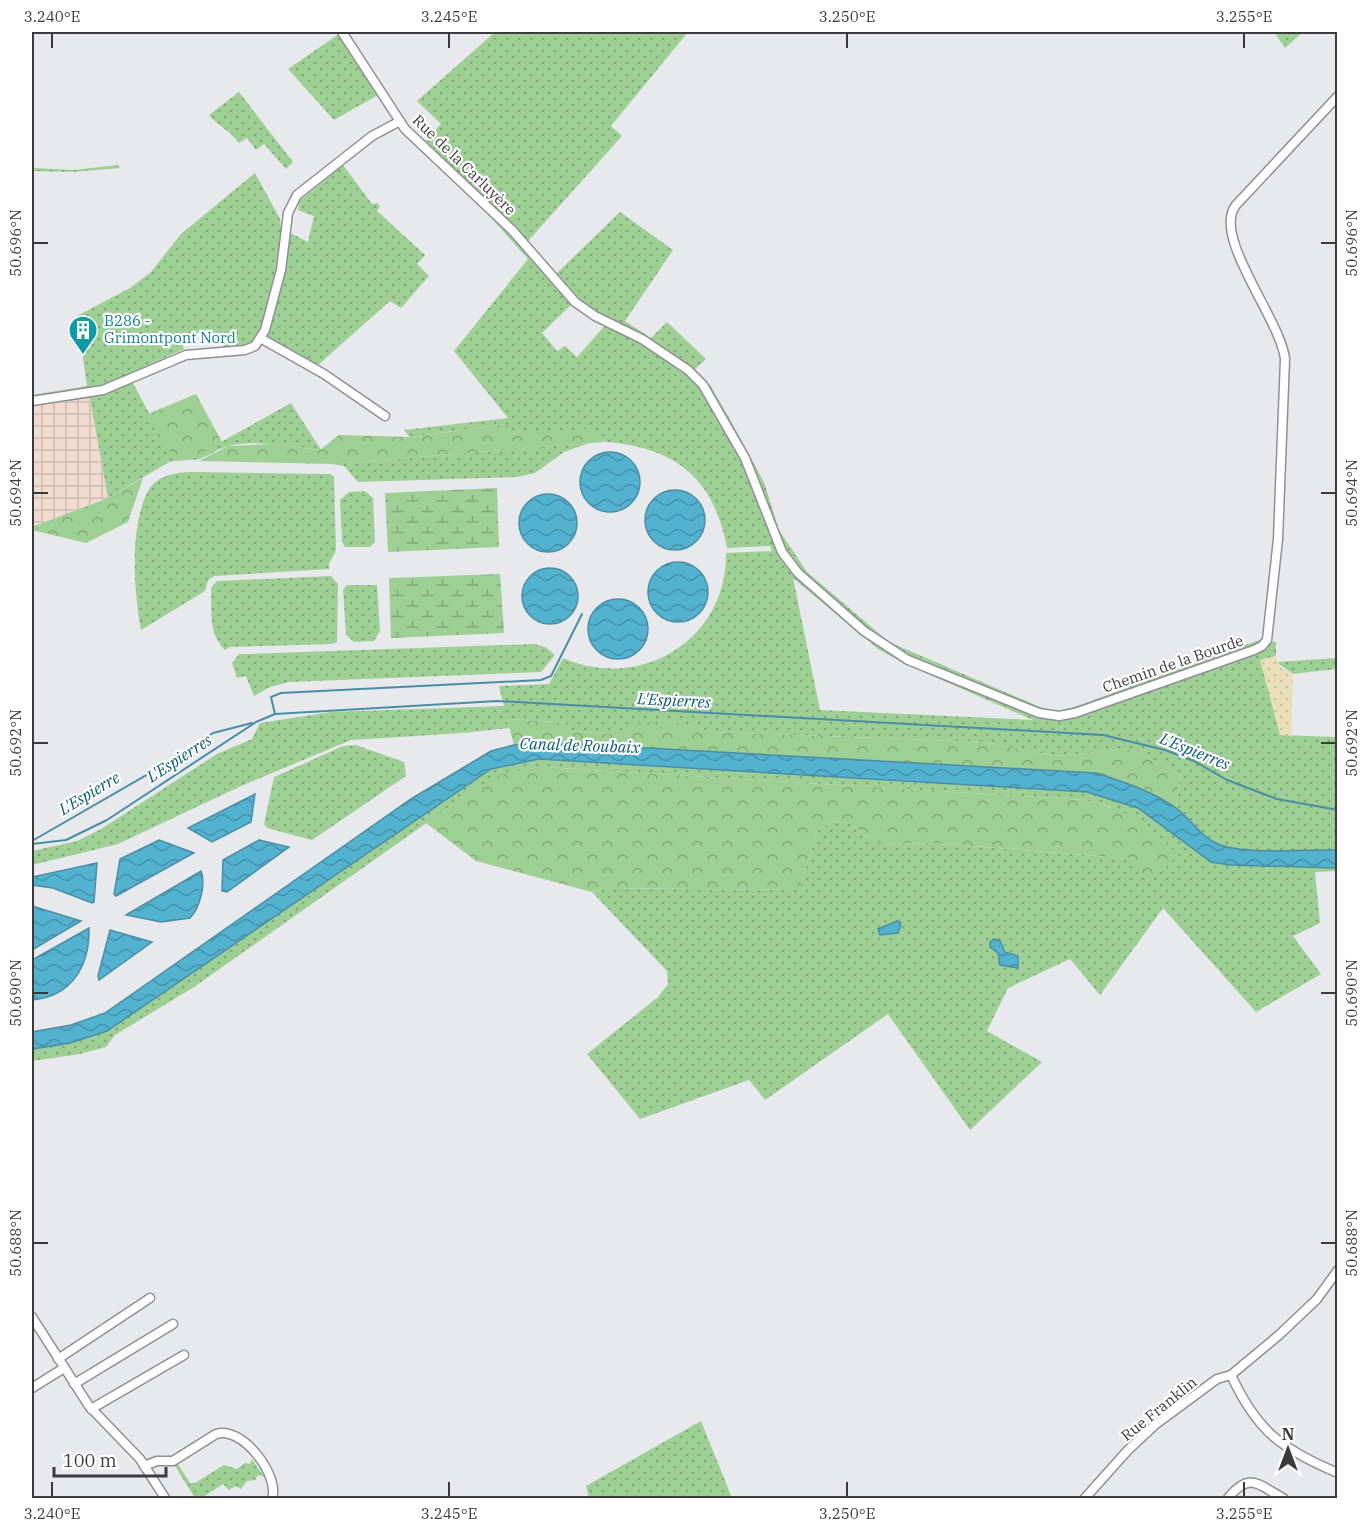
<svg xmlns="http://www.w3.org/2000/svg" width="1369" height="1530" viewBox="0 0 1369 1530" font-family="'IBM Plex Serif',serif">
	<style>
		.industrial { fill: url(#industrial-grid) }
		.grass { fill: url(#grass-dots); fill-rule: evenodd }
		.forest { fill: url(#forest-crowns) }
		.wetland { fill: url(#wetland-marsh) }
		.sand { fill: url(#sand-dots) }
		.water { fill: url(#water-waves); stroke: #4b8ea4; stroke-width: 1.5 }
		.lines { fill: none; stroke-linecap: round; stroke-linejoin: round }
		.stream { stroke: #4b8ea4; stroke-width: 2 }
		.minor-casing { stroke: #8f9094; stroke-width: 11 }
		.minor { stroke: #fff; stroke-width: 8 }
		.ticks { fill: none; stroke: #3b3b3d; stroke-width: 2 }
		.labels { text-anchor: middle; stroke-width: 4.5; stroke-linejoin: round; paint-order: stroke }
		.street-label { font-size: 15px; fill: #3b3b3d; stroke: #fff }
		.culture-label { font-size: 15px; fill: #0d838f; stroke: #fff; text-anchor: start }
		.water-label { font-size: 16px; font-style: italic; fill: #05596e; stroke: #fff }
		.neatline { fill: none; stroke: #3b3b3d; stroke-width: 2 }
		.ticks-label { font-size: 15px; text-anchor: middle; fill: #3b3b3d }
	</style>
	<defs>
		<pattern id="industrial-grid" width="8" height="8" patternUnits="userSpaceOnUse" patternTransform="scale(1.5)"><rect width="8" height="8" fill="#f1dacf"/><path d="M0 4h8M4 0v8" fill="none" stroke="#d0bcb3"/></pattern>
		<pattern id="grass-dots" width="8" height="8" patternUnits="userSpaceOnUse" patternTransform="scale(1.5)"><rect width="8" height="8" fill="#9ecf95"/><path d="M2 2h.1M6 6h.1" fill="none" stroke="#82a97b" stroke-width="1.8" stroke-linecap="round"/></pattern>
		<pattern id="forest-crowns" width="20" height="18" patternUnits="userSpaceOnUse" patternTransform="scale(1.5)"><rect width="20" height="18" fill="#9ecf95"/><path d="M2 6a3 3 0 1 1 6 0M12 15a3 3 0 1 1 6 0" fill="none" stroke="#82a97b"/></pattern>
		<pattern id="wetland-marsh" width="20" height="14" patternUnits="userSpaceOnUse" patternTransform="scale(1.5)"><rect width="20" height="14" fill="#9ecf95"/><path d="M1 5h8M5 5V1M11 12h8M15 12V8" fill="none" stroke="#82a97b"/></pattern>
		<pattern id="sand-dots" width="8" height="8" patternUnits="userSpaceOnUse" patternTransform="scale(1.5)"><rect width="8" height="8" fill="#e9e0ba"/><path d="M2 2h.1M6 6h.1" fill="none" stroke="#c9c1a1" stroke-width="1.8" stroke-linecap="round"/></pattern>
		<pattern id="water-waves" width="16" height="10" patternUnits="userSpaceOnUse" patternTransform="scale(1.5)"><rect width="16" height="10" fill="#52b2d0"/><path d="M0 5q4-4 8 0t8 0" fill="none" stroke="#4592aa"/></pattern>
	</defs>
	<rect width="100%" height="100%" fill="#e7e9ed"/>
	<!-- industrial -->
	<polygon class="industrial" points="90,398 108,498 32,527 32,406"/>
	<!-- grass -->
	<g class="grass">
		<path d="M495,32H688L611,126L622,136L528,241L556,274L620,212L673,250L625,321L651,338L667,322L706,359L694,370L710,385L727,414L764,482L779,530L807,572L889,642L1045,709L1058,711L1074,707L1262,639L1276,642V656L1263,659L1280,735L1337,737V850C1307,849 1236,855 1211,841C1199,834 1187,819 1176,809L1180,774L1131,749L1055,756L984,742L712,732L669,720L621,735L569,731L570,723L507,719L509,728L463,733L351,740L241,786L118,844L32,865V851L77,841L101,829L217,754L252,739L260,723L331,712L504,706L499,686L549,684L563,658C641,692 727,640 726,553L772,551L770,546L727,548C714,478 676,448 607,442C598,441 592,430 583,430C560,430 537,434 514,433L506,424L410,437L404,430L508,418L454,351L528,259L485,211L491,204L425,141L441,124L417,101ZM577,299L610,320L577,357L565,346L557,351L542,333ZM793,578L878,649L903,663L1033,720L820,710Z"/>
		<polygon points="1274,32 1303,32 1285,48"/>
		<polygon points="339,34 385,91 334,120 288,69"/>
		<path d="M239,92L293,162L286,169L264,144L256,150L247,138L239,143C232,133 212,120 209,115Z"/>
		<polygon points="118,165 120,168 72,172 32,171 32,168 74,170"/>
		<polygon points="343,165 372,204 377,203 380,206 377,211 425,255 417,264 429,276 401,308 390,301 318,365 259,335 256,340 243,346 223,348 223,333 179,335 184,349 128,374 175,461 169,462 108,498 90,398 32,406 32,395 87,386 77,316 130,288 151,272 181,234 255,173 280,219 281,228 308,242 314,216 298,210 299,201"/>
		<path d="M291,403L321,450C294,447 253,439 228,446C213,450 205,461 189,460Z"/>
		<polygon points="589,443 564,452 535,473 517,477 358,482 344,466 332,464"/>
		<path d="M193,472L331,474L334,478L336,550L329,564V569L214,576L208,580L205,591L141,630C134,592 129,527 148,491C157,475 177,472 193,472Z"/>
		<polygon points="365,491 373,498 375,542 370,547 345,547 342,542 340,500 349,492"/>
		<path d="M331,576L338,584L337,642L332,644L230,647L225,650C208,634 212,611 211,588L217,581Z"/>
		<polygon points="347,585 377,585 380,631 374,641 354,642 346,635 343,590"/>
		<polygon points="534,644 545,647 555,655 541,672 289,682 270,687 254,696 246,676 237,678 232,663 239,654 249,654"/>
		<polygon points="1337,658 1337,669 1293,674 1276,662"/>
		<polygon points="356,745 404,762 406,776 312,840 267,828 264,824 274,777 343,746"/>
		<polygon points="539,759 1087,792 1138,808 1211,862 1230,865 1337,868 1337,871 1315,872 1320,923 1293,936 1321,974 1256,1012 1163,908 1100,995 1070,959 1008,988 987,1031 1042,1062 970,1130 888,1014 765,1100 749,1080 640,1119 587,1054 658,997 668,984 667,971 592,892 606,888 799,890 817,831 831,821 850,823 866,836 882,844 935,843 1133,859 1111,807 1085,800 544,767 476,788 194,987 115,1035 106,1047 80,1054 32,1061 32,1049 70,1043 107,1031 491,769"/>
		<polygon points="701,1421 732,1498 589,1498 586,1486"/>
		<polygon points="252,1459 264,1477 258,1475 255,1480 247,1481 241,1489 236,1486 229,1490 223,1484 202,1498 195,1498 175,1466 178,1464 190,1483 195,1483 224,1465 237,1469 245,1463 250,1464"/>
	</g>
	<!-- forest -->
	<g class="forest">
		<polygon points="196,394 222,442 189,460 175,461 148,414"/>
		<polygon points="507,424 514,433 587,429 604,442 332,464 199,461 228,446 273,444 320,450 339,435 410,437"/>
		<polygon points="143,478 128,522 86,543 32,530 32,527 108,498"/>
		<polygon points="507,719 570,723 569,731 621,735 626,725 669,720 712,732 984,742 1055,756 1131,749 1180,774 1176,809 1143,789 1096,773 575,744 514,745"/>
		<path d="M544,767L1085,800C1132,812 1145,822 1179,855L1148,883L1133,859L935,843L882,844L866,836L850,823L831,821L817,831L799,890L606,888L592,892L476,861L426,823L476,788L505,773Z"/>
	</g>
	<!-- wetland -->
	<g class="wetland">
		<polygon points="497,488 499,547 388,552 385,493"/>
		<polygon points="500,574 504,633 391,638 389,578"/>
	</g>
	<!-- sand -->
	<polygon class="sand" points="1276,656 1281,668 1293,674 1291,736 1280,735 1260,660"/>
	<!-- water -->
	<g class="water">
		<circle cx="610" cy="482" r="30"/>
		<circle cx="675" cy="520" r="30"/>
		<circle cx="548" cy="523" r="29"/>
		<circle cx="678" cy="592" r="30"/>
		<circle cx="550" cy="596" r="28"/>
		<circle cx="618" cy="629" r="30"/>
		<path d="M575,744L1096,773C1124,782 1152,791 1176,808C1191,819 1201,837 1218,844C1243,855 1307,849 1337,850V868L1230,865L1211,862L1138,808L1087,792L539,759L491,769L107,1031L70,1043L32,1049V1032L71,1025L105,1013L411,799L491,751L514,745Z"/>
		<polygon points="255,794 251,822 212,842 188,828"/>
		<polygon points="159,840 194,853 116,896 114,894 120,859"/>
		<polygon points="259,840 289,847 227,892 222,891 223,860"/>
		<polygon points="97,863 94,902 92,903 53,888 32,885 32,877"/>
		<path d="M201,871C206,884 200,908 190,918L161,922L126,915Z"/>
		<polygon points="32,906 81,921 32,950"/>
		<polygon points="897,921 901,923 898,933 880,935 878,929"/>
		<path d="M89,928C90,966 71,997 32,1000V960Z"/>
		<polygon points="110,930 152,942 99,980 98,976"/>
		<polygon points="994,939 1000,941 1005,952 1018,956 1018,968 1000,965 998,953 990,947 990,942"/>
	</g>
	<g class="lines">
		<!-- stream -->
		<g class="stream">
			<polyline points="275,714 271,697 281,693 541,680 551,676 582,614"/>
			<polyline points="32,841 183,754 213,733 252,723"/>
			<polyline points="32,844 66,840 107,820 256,722 275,714 497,701 1103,735 1165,750 1194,761 1227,780 1277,799 1338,810"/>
		</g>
		<!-- minor casing -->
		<g class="minor-casing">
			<g id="minor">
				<path d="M342,32L405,129L512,230L575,302L595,316L642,339L688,370L703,385L745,458L782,552L798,573L864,631L908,660L1039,713L1059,716L1075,713L1254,650L1262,646L1267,640L1278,539L1285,359C1281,320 1211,236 1236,205L1338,96"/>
				<polyline points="262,339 324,374 385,416"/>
				<polyline points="32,401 103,390 186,355 245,350 255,346 265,330 281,270 288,213 297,195 372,136 400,121"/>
				<polyline points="32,1317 89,1406 140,1459 165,1498"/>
				<polyline points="58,1359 150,1298"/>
				<path d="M1231,1375C1257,1431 1281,1449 1338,1473"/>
				<polyline points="74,1384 173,1324"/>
				<polyline points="32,1388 64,1368"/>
				<polyline points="91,1409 184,1355"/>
				<path d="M144,1466L157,1461H173L216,1434C242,1425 280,1476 272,1498"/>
				<polyline points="1085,1498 1128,1450 1156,1424 1217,1379 1231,1375 1279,1335 1317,1299 1338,1270"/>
				<path d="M1228,1498C1251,1471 1258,1485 1283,1498"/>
			</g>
		</g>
		<!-- minor -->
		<use href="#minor" class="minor"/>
	</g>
	<!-- ticks -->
	<path class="ticks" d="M52,33V48M449,33V48M847,33V48M1244,33V48M33,243H48M1321,243H1336M33,493H48M1321,493H1336M33,743H48M1321,743H1336M33,993H48M1321,993H1336M33,1243H48M1321,1243H1336M52,1482V1497M449,1482V1497M847,1482V1497M1244,1482V1497"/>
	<!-- icons -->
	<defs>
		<g id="building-pin" transform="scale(1.5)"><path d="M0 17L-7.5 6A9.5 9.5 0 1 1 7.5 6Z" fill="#0f9aa8" stroke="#fff"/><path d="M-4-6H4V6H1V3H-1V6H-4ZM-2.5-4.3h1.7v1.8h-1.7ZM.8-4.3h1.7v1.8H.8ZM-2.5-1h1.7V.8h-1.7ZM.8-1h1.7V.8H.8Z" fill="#fff"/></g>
	</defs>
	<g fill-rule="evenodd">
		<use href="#building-pin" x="83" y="330"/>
	</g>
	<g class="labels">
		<!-- street labels -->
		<g class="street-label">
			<text transform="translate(464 165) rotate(44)" y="5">Rue de la Carluyère</text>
			<text transform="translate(1173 664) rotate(-19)" y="5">Chemin de la Bourde</text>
			<text transform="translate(1159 1409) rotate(-39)" y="5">Rue Franklin</text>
		</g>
		<!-- culture labels -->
		<g class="culture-label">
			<text x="104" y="326">B286 -<tspan x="104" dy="17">Grimontpont Nord</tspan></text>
		</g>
		<!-- water labels -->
		<g class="water-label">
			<text transform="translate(674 700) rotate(3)" y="6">L'Espierres</text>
			<text transform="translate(580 745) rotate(2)" y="6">Canal de Roubaix</text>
			<text transform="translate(1195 751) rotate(22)" y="6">L'Espierres</text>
			<text transform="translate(179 758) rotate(-33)" y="6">L'Espierres</text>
			<text transform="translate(89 793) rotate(-31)" y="6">L'Espierre</text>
		</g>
	</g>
	<!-- border -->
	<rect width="1369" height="1530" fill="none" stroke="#ffffff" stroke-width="66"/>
	<!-- north arrow -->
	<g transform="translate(1288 1449)" stroke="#ffffff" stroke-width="4.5" paint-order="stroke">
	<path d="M0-4.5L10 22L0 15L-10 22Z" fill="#3b3b3d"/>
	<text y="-9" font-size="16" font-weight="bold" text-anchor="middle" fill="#3b3b3d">N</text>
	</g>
	<!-- scale -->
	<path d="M54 1467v9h112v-9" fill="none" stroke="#3b3b3d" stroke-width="3"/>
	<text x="63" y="1467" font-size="18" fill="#3b3b3d" stroke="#ffffff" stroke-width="4.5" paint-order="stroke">100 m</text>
	<rect x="33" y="33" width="1303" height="1464" class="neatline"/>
	<g class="ticks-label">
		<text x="52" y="22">3.240°E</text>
		<text x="449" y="22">3.245°E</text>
		<text x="847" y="22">3.250°E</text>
		<text x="1244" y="22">3.255°E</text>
		<text transform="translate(16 243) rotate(-90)" y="5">50.696°N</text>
		<text transform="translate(1352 243) rotate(-90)" y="5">50.696°N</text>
		<text transform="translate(16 493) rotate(-90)" y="5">50.694°N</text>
		<text transform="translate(1352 493) rotate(-90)" y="5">50.694°N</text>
		<text transform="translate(16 743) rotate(-90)" y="5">50.692°N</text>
		<text transform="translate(1352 743) rotate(-90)" y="5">50.692°N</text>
		<text transform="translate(16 993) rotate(-90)" y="5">50.690°N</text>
		<text transform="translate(1352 993) rotate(-90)" y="5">50.690°N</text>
		<text transform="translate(16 1243) rotate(-90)" y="5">50.688°N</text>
		<text transform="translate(1352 1243) rotate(-90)" y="5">50.688°N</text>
		<text x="52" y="1519">3.240°E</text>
		<text x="449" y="1519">3.245°E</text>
		<text x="847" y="1519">3.250°E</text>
		<text x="1244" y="1519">3.255°E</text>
	</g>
</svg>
